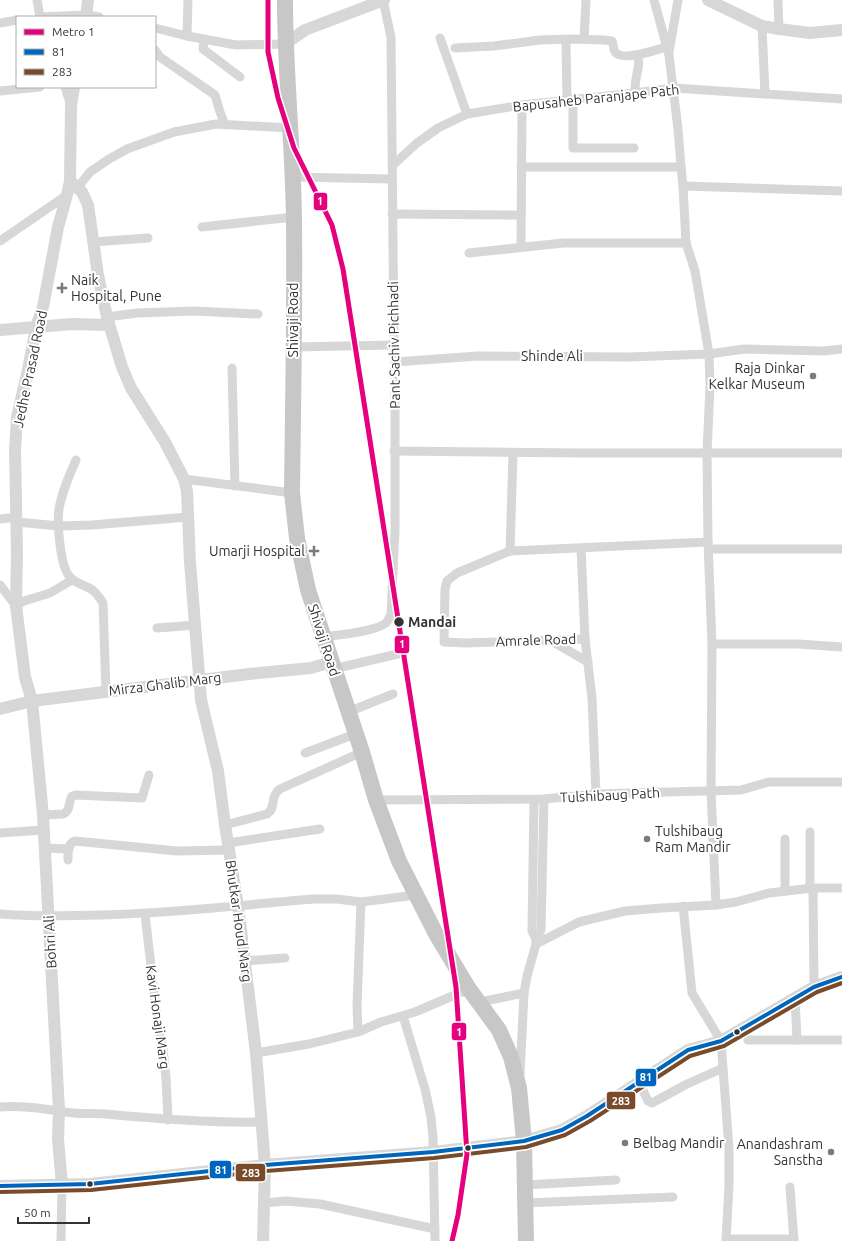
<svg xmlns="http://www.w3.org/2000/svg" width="842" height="1241" viewBox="0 0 842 1241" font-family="Ubuntu,sans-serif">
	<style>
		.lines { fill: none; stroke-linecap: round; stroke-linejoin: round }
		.minor { stroke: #d7d7d7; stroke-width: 9 }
		.tertiary { stroke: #d7d7d7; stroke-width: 12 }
		.trunk { stroke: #c7c7c7; stroke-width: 16 }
		.bus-1-casing { stroke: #fff; stroke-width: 7 }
		.bus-2-casing { stroke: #fff; stroke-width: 7 }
		.bus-1 { stroke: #0065bd; stroke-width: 4 }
		.bus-2 { stroke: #7a4b2a; stroke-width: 4 }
		.metro-1-casing { stroke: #fff; stroke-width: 8 }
		.metro-1 { stroke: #e5007d; stroke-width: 5 }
		.poi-dot { fill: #7a7a7a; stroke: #fff; stroke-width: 1.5 }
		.stop-dot { fill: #333; stroke: #fff; stroke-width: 1.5 }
		.labels { text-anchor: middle; stroke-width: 4; stroke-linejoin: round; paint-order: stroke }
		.street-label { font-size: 14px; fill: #333; stroke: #fff }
		.poi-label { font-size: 14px; fill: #333; stroke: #fff; text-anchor: start }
		.stop-label { font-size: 14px; font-weight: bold; fill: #333; stroke: #fff; text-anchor: start }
		.line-badge { stroke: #fff; stroke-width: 1.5 }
		.badge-label { font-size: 11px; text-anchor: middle; font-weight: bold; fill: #fff }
	</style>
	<rect width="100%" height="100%" fill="#fff"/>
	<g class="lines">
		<!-- minor -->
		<g class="minor">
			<polyline points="37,0 40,17"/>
			<polyline points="654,0 669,55 678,129 681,167 683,186 686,243 695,271 709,354 710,386 707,453 708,542 712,644 711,791 716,905"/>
			<polyline points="778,0 779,29"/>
			<polyline points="40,17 86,15 99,17"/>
			<polyline points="0,23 17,20"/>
			<polyline points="762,26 765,94"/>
			<polyline points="155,28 187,36 236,45 285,44"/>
			<polyline points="187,36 188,0"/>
			<polyline points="440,38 467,114"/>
			<polyline points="204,39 203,49 240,77"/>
			<polyline points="584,39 586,0"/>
			<polyline points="566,44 567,100"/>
			<path d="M455,48L494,46L540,40L570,39L604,40L612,41C614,45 613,51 616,53C625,61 656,50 666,47"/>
			<polyline points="155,50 160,57 215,95 220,112 225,125"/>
			<polyline points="669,52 678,0"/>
			<polyline points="65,87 70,103"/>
			<polyline points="0,91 40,87"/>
			<path d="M635,93C635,88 635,84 636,79C637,70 641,64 637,55"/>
			<polyline points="573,100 573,148 634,148"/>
			<polyline points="392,166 417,143 438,128 467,114 522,105 626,94 674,88 842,99"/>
			<polyline points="521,167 681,167"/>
			<polyline points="292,177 392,179"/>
			<polyline points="683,186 842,191"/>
			<polyline points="78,187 90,172 109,159 127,149 174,132 216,124 291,128"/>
			<polyline points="392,214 521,215"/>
			<polyline points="202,227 294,217"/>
			<polyline points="0,241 67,195"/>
			<polyline points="93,242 148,238"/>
			<polyline points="521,246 522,105"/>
			<polyline points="469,253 563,243 686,243"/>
			<polyline points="107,317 137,313 194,311 258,314"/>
			<polyline points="293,347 394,345"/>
			<polyline points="395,362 478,356 629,357 709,354 744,349 823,351 842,349"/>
			<polyline points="232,368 235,486"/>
			<polyline points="394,451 581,453 842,453"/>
			<path d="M76,460C69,476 62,492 59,509C57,523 60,567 70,577C75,583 84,585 91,589C97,593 100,598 103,603L106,692"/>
			<polyline points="184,479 292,493"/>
			<polyline points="0,519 17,517"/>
			<polyline points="17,522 59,526 92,525 188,517"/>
			<polyline points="581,548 585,639 466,643 444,642 445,589 447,581 457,573 510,551 708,542"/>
			<polyline points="709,549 842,549"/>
			<polyline points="510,551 513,453"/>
			<polyline points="0,585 16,606 24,601 50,593 72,580"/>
			<polyline points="157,628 196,625"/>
			<path d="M323,637C338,635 374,632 386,623C388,621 389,617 391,615L395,530V362L394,345L391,37L383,0"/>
			<polyline points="585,639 592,698 596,794"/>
			<polyline points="550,640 588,662"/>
			<polyline points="712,644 798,644 842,647"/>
			<polyline points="333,669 402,653"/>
			<polyline points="348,712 393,694"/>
			<polyline points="305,753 355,734"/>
			<polyline points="376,800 544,799 596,794 741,790 769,782 842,782"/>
			<path d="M43,815L63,814C71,811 68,802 72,796L76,795L142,798L149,775"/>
			<path d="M225,825L267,814C277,807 269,797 280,789L362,752"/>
			<polyline points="0,833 43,830"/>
			<polyline points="228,843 320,829"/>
			<polyline points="45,848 69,849"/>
			<path d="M68,860C68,853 67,844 75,841L177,851L229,850"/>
			<polyline points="813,888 814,987"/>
			<polyline points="810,889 810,832"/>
			<polyline points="785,891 785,839"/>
			<polyline points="683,906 692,993 721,1041 729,1149 729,1185 726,1241"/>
			<path d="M0,914C34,917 67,916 101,915C172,913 243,905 313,899H337L361,902L416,895"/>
			<polyline points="145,914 158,1027 163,1048 166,1078 168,1120"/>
			<polyline points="536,939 541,930 544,799"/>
			<polyline points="536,944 579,922 625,911 662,908 716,905 736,902 769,893 813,888 842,888"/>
			<polyline points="244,961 285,958"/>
			<polyline points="795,998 797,1040"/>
			<polyline points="480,1002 524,993"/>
			<polyline points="403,1016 425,1089 431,1117 433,1138 435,1241"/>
			<polyline points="358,1032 357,1006 361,902"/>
			<polyline points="748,1040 842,1040"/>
			<polyline points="256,1053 309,1044 358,1032 381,1022 415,1012 469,989"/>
			<polyline points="520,1075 524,993 527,976 536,944 536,939 532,931 534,800"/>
			<polyline points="639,1082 648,1101 652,1103 687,1084 723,1068"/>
			<path d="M0,1107C25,1105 49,1110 73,1113C84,1114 95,1113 106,1114C158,1119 210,1123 262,1122"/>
			<polyline points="525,1185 616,1180"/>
			<polyline points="790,1187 794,1241"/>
			<polyline points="264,1203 286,1201 320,1204 435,1229"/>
			<polyline points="525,1203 673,1197"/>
			<polyline points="726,1239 794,1239"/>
			<polyline points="61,1241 62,1185"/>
		</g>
		<!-- tertiary -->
		<g class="tertiary">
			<polyline points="708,0 762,26 779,29 810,33 842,30"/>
			<polyline points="86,17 88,0"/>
			<polyline points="285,44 305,30 384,0"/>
			<polyline points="70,181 82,192 88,205 98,275 107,317 122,367 131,388 165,442 184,479 187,491 190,562 201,700 218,771 225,825 238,906 256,1053 265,1165 263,1241"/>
			<polyline points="0,330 72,324 109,325"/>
			<polyline points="0,709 32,701 249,674 311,668 331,662"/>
			<polyline points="62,1185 58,1139 59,1110 43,815 32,701 25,677 16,606 17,553 15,450 17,417 23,391 28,370 36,327 43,307 58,227 67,195 70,181 71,106 74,87"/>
			<polyline points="0,1186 90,1184 265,1165 433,1152 524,1141 562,1130 587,1116 688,1050 721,1041 814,987 842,977"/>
		</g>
		<!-- trunk -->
		<path class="trunk" d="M285,0C285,73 293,145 294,218C295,310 293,402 292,493L297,538L308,590L362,752L376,800L399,861L436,934L469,989L499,1030L511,1057L519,1088L524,1141L526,1241"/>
		<!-- bus-1 casing -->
		<g class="bus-1-casing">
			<polyline id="bus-1" points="0,1186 90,1184 265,1165 433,1152 524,1141 562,1130 587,1116 688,1050 721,1041 814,987 842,977"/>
		</g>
		<!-- bus-2 casing -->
		<g class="bus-2-casing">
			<polyline id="bus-2" points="0,1192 91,1190 266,1171 434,1158 526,1147 565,1135 590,1121 690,1056 724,1046 817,992 842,983"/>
		</g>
		<!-- bus-1 -->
		<use href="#bus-1" class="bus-1"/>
		<!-- bus-2 -->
		<use href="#bus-2" class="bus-2"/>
		<!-- metro-1 casing -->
		<g class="metro-1-casing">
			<polyline id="metro-1" points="268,0 268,52 278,98 294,148 332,225 343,269 456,987 467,1154 458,1215 452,1241"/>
		</g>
		<!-- metro-1 -->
		<use href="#metro-1" class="metro-1"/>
	</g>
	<!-- markers -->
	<g class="poi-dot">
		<path d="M60 282h4v4h4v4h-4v4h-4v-4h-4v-4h4z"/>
		<circle cx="813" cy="376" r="4"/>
		<path d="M312 545h4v4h4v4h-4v4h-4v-4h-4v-4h4z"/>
		<circle cx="647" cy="839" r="4"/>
		<circle cx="625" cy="1143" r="4"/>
		<circle cx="831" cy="1152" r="4"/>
	</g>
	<g class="stop-dot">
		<circle cx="399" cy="622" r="5.5"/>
		<circle cx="737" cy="1032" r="3.5"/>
		<circle cx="468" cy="1148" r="3.5"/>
		<circle cx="90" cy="1184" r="3.5"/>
	</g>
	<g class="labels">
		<!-- street labels -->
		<g class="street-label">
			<text transform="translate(596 98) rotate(-6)" y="5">Bapusaheb Paranjape Path</text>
			<text transform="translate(293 320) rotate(-90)" y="5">Shivaji Road</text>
			<text transform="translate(394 345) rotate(-91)" y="5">Pant Sachiv Pichhadi</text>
			<text x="552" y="361">Shinde Ali</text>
			<text transform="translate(30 369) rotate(-78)" y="5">Jedhe Prasad Road</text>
			<text transform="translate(324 640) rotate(72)" y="5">Shivaji Road</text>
			<text transform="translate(536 640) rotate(-2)" y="5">Amrale Road</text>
			<text transform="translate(165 684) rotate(-7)" y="5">Mirza Ghalib Marg</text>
			<text transform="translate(610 795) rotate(-3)" y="5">Tulshibaug Path</text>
			<text transform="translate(239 921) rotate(82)" y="5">Bhutkar Houd Marg</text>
			<text transform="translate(50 942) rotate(-93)" y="5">Bohri Ali</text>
			<text transform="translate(158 1017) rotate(82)" y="5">Kavi Honaji Marg</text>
		</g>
		<!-- poi labels -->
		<g class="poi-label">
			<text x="71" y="285">Naik<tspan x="71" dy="16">Hospital, Pune</tspan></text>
			<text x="805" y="373" text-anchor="end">Raja Dinkar<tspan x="805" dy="16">Kelkar Museum</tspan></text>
			<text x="305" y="556" text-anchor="end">Umarji Hospital</text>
			<text x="655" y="836">Tulshibaug<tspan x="655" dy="16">Ram Mandir</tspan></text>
			<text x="633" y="1148">Belbag Mandir</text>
			<text x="823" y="1149" text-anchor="end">Anandashram<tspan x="823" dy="16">Sanstha</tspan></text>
		</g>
		<!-- stop labels -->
		<g class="stop-label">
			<text x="408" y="627">Mandai</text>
		</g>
	</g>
	<g class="line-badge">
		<rect x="313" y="192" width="15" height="19" rx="4" fill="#e5007d"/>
		<rect x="394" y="635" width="16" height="19" rx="4" fill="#e5007d"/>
		<rect x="451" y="1022" width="16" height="19" rx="4" fill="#e5007d"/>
		<rect x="635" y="1068" width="22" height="19" rx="4" fill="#0065bd"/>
		<rect x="606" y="1091" width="30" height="19" rx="4" fill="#7a4b2a"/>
		<rect x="209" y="1160" width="23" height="19" rx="4" fill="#0065bd"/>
		<rect x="235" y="1163" width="31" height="19" rx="4" fill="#7a4b2a"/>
	</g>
	<g class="badge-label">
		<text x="320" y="205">1</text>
		<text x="402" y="648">1</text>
		<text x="459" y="1036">1</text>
		<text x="646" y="1081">81</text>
		<text x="621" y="1105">283</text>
		<text x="221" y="1174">81</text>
		<text x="251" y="1177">283</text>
	</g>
	<!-- legend -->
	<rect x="16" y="16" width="140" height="72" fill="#ffffff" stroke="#adadad"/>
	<rect x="24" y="29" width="20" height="6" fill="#e5007d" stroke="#adadad"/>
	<text x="52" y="36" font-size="12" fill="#333333">Metro 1</text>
	<rect x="24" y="49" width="20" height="6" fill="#0065bd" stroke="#adadad"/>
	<text x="52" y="56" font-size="12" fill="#333333">81</text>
	<rect x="24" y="69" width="20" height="6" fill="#7a4b2a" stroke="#adadad"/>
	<text x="52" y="76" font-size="12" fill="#333333">283</text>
	<!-- scale -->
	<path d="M18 1217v6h71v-6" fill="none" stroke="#333333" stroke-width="2"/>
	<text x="24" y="1217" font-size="12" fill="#333333" stroke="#ffffff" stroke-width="3" paint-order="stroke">50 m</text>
</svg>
